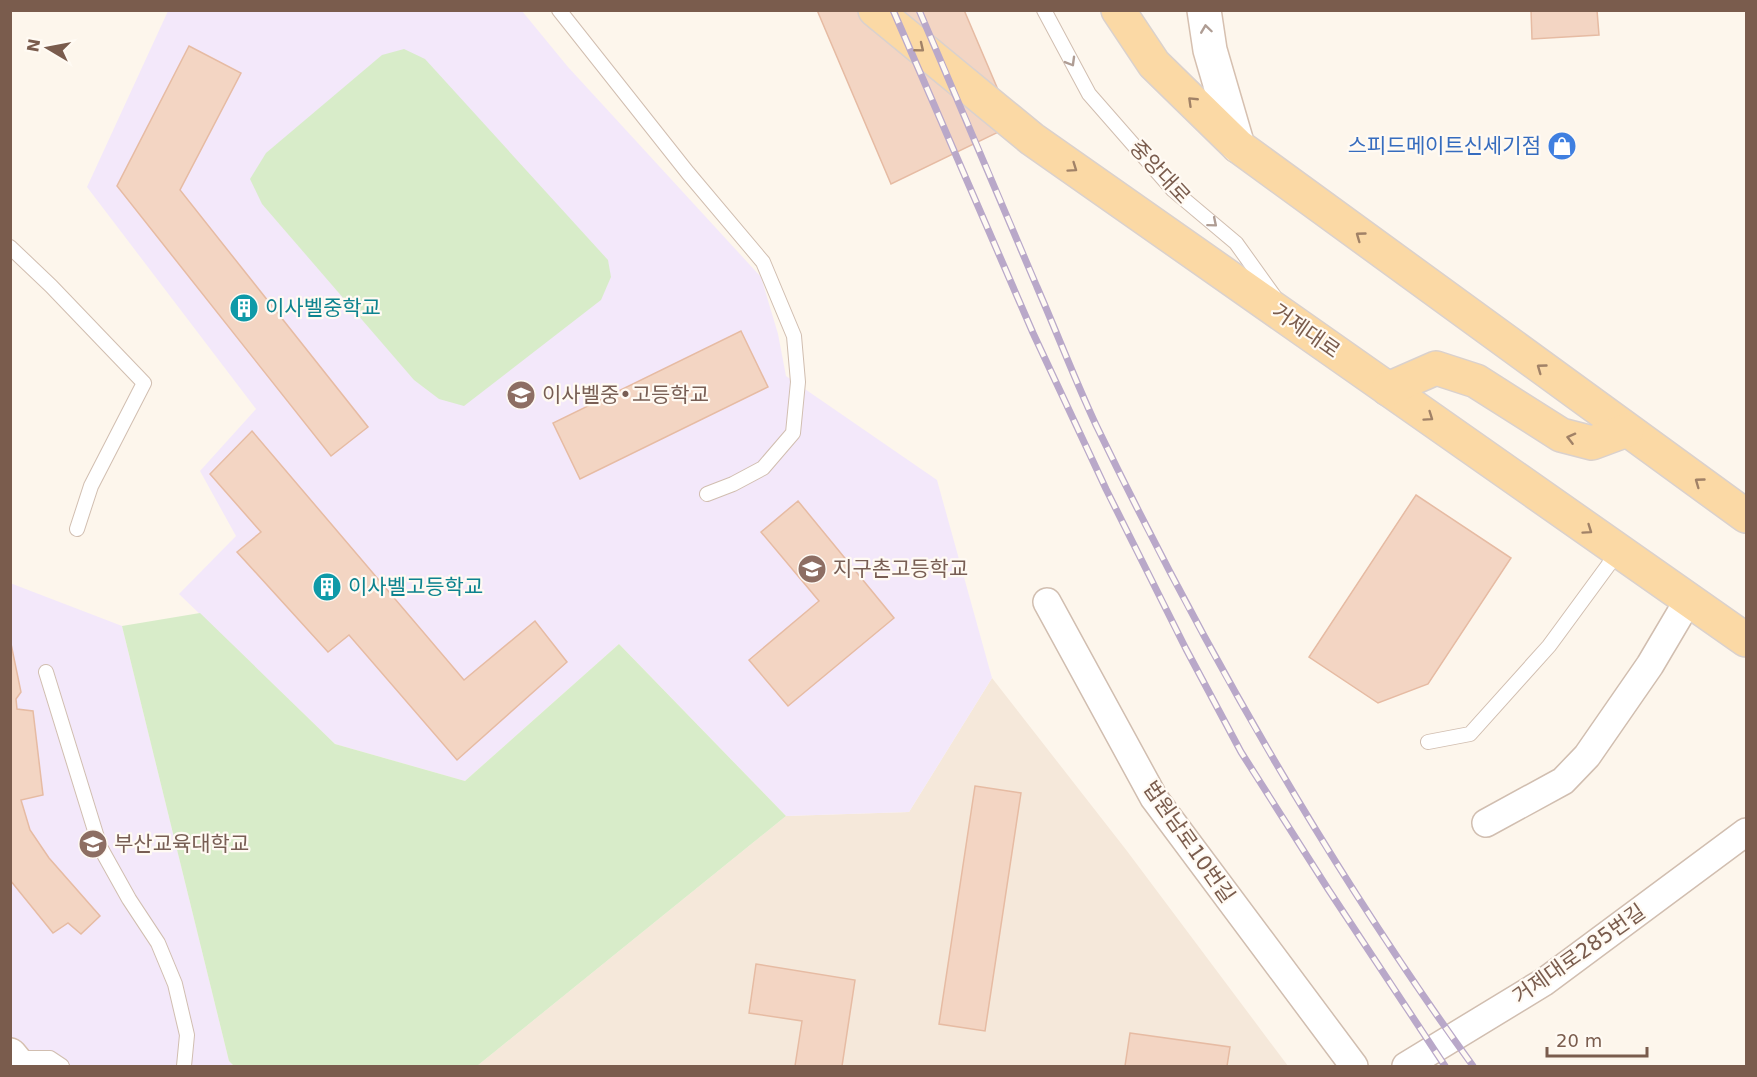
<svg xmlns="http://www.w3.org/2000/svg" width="1757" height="1077" viewBox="0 0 1757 1077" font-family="'DejaVu Sans','Noto Sans KR',sans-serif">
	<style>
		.residential { fill: #f5e8da }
		.education { fill: #f3e8fa }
		.green { fill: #d8ecc9 }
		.building { fill: #f3d5c3; stroke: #e6bba3; stroke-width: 1.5 }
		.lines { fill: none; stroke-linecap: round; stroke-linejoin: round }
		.service-casing { stroke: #d1beb0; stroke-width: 16 }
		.minor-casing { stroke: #d1beb0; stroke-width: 30 }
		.secondary-casing { stroke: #d6c0b0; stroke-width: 36 }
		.primary-casing { stroke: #dad1cd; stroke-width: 36 }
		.service { stroke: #fff; stroke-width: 14 }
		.minor { stroke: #fff; stroke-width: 27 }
		.secondary { stroke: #fff; stroke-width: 33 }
		.primary { stroke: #fbd9a5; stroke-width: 33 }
		.rail-casing { stroke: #b9a8c9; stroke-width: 7 }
		.rail { stroke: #fffaf3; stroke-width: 4.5; stroke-dasharray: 14; stroke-linecap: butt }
		.oneway { stroke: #af9d94 }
		.oneway2 { stroke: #a18267 }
		.labels { text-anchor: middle; stroke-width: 4.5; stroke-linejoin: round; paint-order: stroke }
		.shop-label { font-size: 21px; fill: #366cbe; stroke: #fffaf3; text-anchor: end }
		.street-label { font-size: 21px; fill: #7a5c4d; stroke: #fffaf3 }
		.culture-label { font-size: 21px; fill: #0d838f; stroke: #fffaf3; text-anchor: start }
		.education-label { font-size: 21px; fill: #785e54; stroke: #fffaf3; text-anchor: start }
	</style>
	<rect width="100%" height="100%" fill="#fdf6ec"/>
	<!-- residential -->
	<polygon class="residential" points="992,678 1127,851 1288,1066 477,1066 786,816 909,812"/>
	<!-- education -->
	<g class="education">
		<polygon points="168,11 522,11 568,67 761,277 778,334 786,376 937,480 992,678 909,812 786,816 619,644 465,781 335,744 179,594 236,536 200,471 256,409 87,187"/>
		<polygon points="10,583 122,626 229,1061 234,1066 11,1066"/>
	</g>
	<!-- green -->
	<g class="green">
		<polygon points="404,49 425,59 608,260 611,277 601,300 464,406 439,399 414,380 262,204 250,179 266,153 382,55"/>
		<polygon points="200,613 335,744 465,781 619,644 786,816 477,1066 234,1066 229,1061 122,626"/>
	</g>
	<!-- building -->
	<g class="building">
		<polygon points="817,10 964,10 1013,125 891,184"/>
		<polygon points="1531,10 1597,10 1599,35 1532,39"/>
		<polygon points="189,46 241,73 180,190 368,427 331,456 117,186"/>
		<polygon points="741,331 768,387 580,479 553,423"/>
		<polygon points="252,431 464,680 535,621 567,662 457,760 349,635 328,652 237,552 261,532 210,474"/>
		<polygon points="1416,495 1511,558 1428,684 1378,703 1309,657"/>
		<polygon points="798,501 894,618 788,706 749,660 819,601 761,532"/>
		<polygon points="10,639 21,692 16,699 17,709 33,711 43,795 21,800 30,830 49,858 100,916 81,934 68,923 53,933 10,880"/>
		<polygon points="975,786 1021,793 985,1031 939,1024"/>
		<polygon points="756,964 855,980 842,1066 795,1066 802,1021 749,1013"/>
		<polygon points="1130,1033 1230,1047 1227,1066 1125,1066"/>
	</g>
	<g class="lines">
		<!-- service casing -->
		<g class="service-casing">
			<g id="service">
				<polyline points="559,10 688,173 763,262 794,336 798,382 793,433 763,468 733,484 707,494"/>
				<polyline points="1044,10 1089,94 1173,190 1236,243 1274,296"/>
				<polyline points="10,247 51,286 144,383 91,486 77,529"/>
				<polyline points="46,672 100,847 129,899 158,943 175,984 187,1035 184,1066"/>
				<polyline points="1428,742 1470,734 1549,646 1618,552"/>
				<polyline points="16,1058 50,1058 62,1066"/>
			</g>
		</g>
		<!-- minor casing -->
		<g class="minor-casing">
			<g id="minor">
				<polyline points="1047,602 1154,798 1354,1066"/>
				<polyline points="1486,823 1563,781 1587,756 1650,665 1689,599"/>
				<polyline points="1406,1066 1544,982 1746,832"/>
			</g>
		</g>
		<!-- secondary casing -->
		<g class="secondary-casing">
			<g id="secondary">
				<polyline points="1204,10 1210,50 1238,146"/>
				<polyline points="10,1055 19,1066"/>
			</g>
		</g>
		<!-- primary casing -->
		<g class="primary-casing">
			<g id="primary">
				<polyline points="875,10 1032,139 1746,640"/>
				<polyline points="1118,10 1154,64 1238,146 1746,516"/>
				<polyline points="1388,389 1436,368 1476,381 1561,435 1592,443 1627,430"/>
			</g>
		</g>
		<!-- service -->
		<use href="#service" class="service"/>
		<!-- minor -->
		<use href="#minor" class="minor"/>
		<!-- secondary -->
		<use href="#secondary" class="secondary"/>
		<!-- primary -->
		<use href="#primary" class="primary"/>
		<!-- rail casing -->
		<g class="rail-casing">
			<g id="rail">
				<polyline points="893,10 1033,333 1106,489 1186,649 1241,752 1328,889 1445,1066"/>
				<path d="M919,10C959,103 998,195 1037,287C1057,333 1075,380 1096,425C1204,648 1328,866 1473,1066"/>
			</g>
		</g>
		<!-- rail -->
		<use href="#rail" class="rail"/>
	</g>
	<!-- one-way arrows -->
	<defs><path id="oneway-chevron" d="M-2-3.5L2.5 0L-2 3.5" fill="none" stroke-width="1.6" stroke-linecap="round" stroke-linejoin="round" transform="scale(1.5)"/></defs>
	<g class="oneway">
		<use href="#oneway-chevron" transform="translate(1206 29) rotate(-98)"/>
		<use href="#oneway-chevron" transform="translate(1071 62) rotate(60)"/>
		<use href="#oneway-chevron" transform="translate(1213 223) rotate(40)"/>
	</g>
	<g class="oneway2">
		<use href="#oneway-chevron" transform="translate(920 48) rotate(39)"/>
		<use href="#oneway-chevron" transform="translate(1192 101) rotate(-136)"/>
		<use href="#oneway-chevron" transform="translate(1073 168) rotate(35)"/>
		<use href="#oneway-chevron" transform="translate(1360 236) rotate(-144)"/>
		<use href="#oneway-chevron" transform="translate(1541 368) rotate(-144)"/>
		<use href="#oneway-chevron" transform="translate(1429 417) rotate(35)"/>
		<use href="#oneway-chevron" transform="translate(1571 438) rotate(-166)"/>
		<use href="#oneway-chevron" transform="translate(1699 482) rotate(-144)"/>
		<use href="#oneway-chevron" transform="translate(1588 530) rotate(35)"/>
	</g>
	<!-- icons -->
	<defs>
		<g id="shop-disc" transform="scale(1.5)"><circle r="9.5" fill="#3f7fe0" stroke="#fffaf3"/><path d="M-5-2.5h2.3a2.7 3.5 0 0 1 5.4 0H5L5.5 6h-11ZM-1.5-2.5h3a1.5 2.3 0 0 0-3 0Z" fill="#fff"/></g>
		<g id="building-disc" transform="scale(1.5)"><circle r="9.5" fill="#0f9aa8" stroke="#fffaf3"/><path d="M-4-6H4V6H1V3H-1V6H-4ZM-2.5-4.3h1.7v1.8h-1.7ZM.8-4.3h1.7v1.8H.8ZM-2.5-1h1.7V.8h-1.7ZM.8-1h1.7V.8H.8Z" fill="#fff"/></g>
		<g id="school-disc" transform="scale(1.5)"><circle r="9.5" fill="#8d6e63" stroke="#fffaf3"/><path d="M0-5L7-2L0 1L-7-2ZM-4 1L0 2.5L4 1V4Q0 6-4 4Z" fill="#fff"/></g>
		<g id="university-disc" transform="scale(1.5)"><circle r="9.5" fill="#8d6e63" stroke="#fffaf3"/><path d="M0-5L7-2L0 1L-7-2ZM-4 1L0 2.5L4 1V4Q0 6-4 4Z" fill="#fff"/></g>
	</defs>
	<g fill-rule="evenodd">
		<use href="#shop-disc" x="1562" y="146"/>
		<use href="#building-disc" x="244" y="308"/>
		<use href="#school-disc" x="521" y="395"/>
		<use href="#school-disc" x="812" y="569"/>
		<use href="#building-disc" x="327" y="587"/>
		<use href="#university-disc" x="93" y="844"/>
	</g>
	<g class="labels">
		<!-- shop labels -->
		<g class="shop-label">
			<text x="1541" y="153">스피드메이트신세기점</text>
		</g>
		<!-- street labels -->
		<g class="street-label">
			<text transform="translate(1160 172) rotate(47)" y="7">중앙대로</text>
			<text transform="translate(1306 331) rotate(35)" y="7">거제대로</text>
			<text transform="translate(1189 842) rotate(55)" y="7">법원남로10번길</text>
			<text transform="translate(1579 954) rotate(-35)" y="7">거제대로285번길</text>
		</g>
		<!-- culture labels -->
		<g class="culture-label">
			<text x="265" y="315">이사벨중학교</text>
			<text x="348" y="594">이사벨고등학교</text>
		</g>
		<!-- education labels -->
		<g class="education-label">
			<text x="542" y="402">이사벨중•고등학교</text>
			<text x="833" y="576">지구촌고등학교</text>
			<text x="114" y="851">부산교육대학교</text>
		</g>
	</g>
	<!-- border -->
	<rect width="1757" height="1077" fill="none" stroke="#7a5c4d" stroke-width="24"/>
	<!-- north arrow -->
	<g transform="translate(48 48) rotate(280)" stroke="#fffaf3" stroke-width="4.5" paint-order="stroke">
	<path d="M0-4.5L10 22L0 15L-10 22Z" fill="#7a5c4d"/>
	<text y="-9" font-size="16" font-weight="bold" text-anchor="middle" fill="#7a5c4d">N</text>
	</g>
	<!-- scale -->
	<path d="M1547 1047v9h100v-9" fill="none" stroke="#7a5c4d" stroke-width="3"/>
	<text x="1556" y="1047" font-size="18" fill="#7a5c4d" stroke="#fffaf3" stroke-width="4.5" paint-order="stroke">20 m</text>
</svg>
